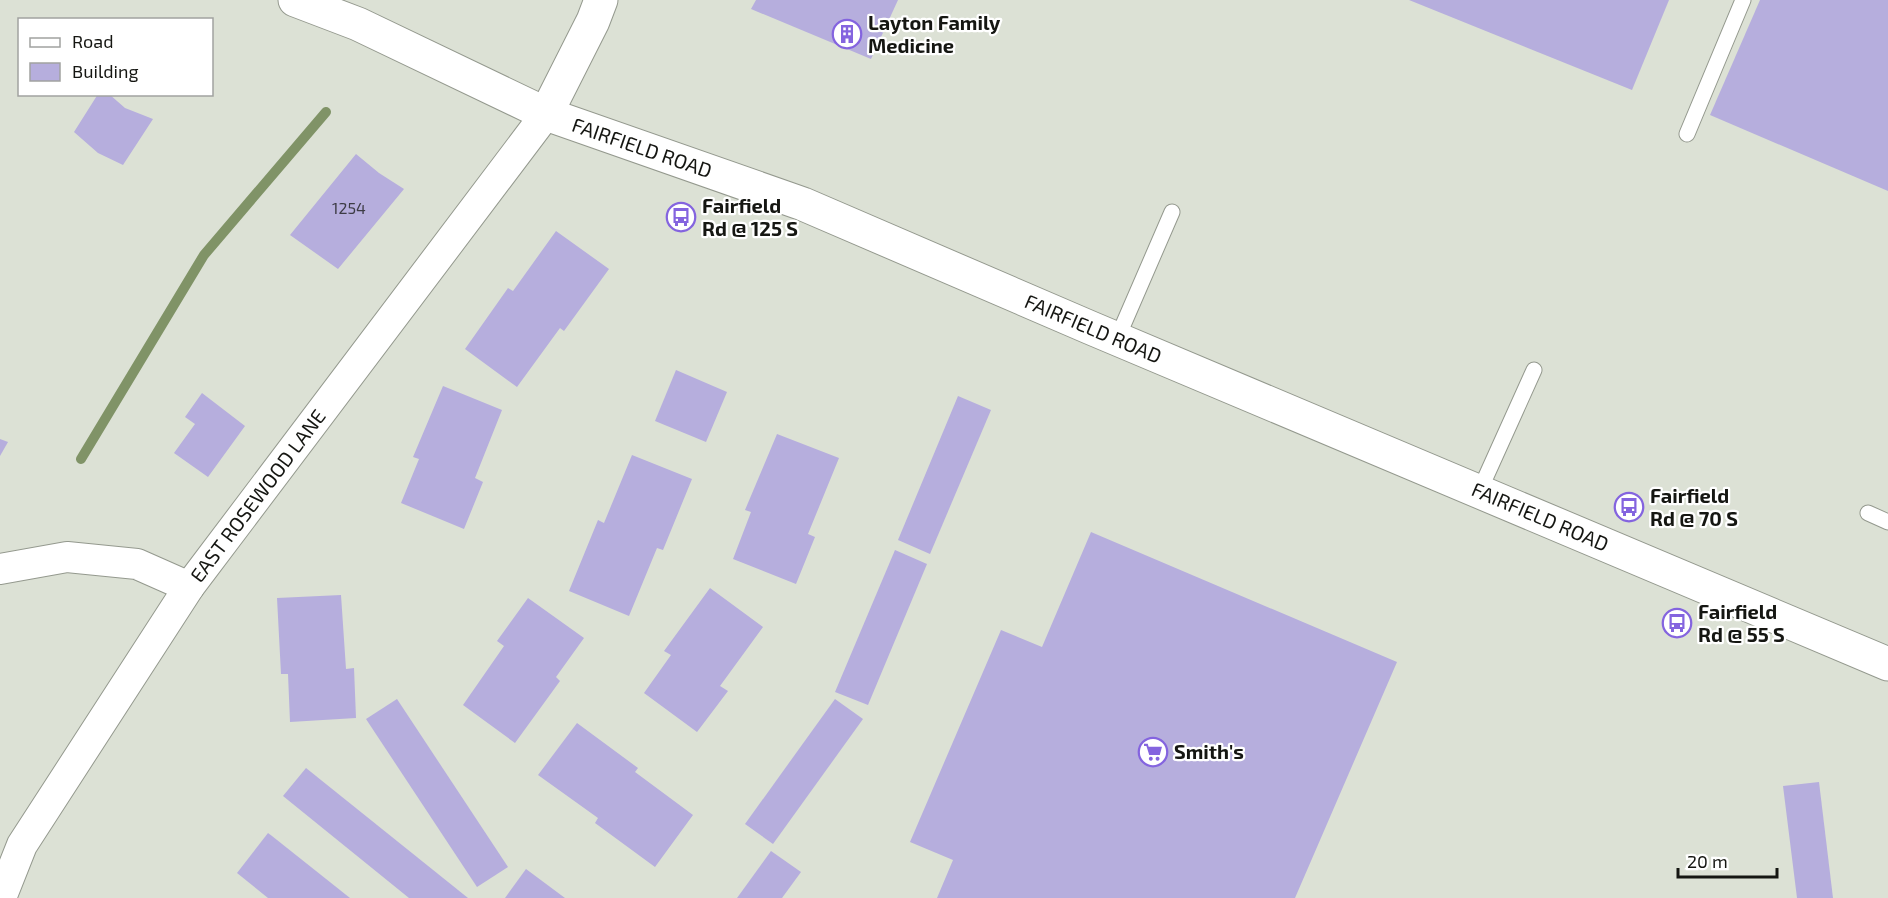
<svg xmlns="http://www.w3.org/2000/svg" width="1888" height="898" viewBox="0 0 1888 898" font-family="'Exo 2',sans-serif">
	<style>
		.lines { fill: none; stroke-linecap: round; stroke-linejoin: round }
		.stream { stroke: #809367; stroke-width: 10 }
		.building { fill: #b6aedd }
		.service-casing { stroke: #94998e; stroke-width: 17 }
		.minor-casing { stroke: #94998e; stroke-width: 32 }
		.tertiary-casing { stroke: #94998e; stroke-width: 35 }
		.service { stroke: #fff; stroke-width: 15 }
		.minor { stroke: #fff; stroke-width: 30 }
		.tertiary { stroke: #fff; stroke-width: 33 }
		.labels { text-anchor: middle; stroke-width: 4.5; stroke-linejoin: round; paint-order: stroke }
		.number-label { font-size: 16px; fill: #3d3c45 }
		.poi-label { font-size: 20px; font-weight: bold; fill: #151612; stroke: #fff; text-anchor: start }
		.street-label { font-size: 20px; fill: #151612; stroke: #fff }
	</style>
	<rect width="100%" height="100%" fill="#dce1d5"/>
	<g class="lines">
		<!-- stream -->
		<polyline class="stream" points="81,459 204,255 326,112"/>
	</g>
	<!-- building -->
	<g class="building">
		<polygon points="756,0 898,0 871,59 751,9"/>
		<polygon points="1409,0 1669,0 1632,90"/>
		<polygon points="1760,0 1888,0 1888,191 1710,115"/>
		<polygon points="98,94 109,94 125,108 153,119 123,165 98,153 74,132"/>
		<polygon points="356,154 379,173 404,189 338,269 290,235"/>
		<polygon points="556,231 609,269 564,331 560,328 517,387 465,349 508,288 513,291"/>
		<polygon points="676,370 727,392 706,442 655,421"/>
		<polygon points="443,386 502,410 475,478 483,482 464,529 401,503 419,459 413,457"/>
		<polygon points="202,393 245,426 208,477 174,453 195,424 185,417"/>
		<polygon points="958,396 991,410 930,554 898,540"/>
		<polygon points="777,434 839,458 808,534 815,537 796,584 733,559 751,512 745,510"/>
		<polygon points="0,439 8,442 0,456"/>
		<polygon points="632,455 692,479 663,550 657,548 629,616 569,591 598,520 604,523"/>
		<polygon points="1091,532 1397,662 1295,898 937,898 953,860 910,842 1001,630 1042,647"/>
		<polygon points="895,550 927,564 868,705 835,692"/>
		<polygon points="710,588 763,627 720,686 728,691 697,732 644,693 671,655 664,651"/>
		<polygon points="341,595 346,669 354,668 356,718 290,722 288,674 281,674 277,598"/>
		<polygon points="528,598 584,638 556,677 560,681 515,743 463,705 504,646 497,641"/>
		<polygon points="397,699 508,867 477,887 366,719"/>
		<polygon points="835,699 863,719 773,844 745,824"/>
		<polygon points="577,723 638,768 635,772 693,815 655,867 595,823 598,818 538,775"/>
		<polygon points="306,768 468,898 409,898 283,796"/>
		<polygon points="1819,782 1833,898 1797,898 1783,786"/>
		<polygon points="268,833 272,836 350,898 268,898 237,873"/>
		<polygon points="771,851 801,872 782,898 737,898"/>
		<polygon points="526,869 565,898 505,898"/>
	</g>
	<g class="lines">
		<!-- service casing -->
		<g class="service-casing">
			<g id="service">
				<polyline points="1687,134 1743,0"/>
				<polyline points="1117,339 1172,212"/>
				<polyline points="1479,492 1534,370"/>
				<polyline points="1868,513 1888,522"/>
			</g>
		</g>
		<!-- minor casing -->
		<g class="minor-casing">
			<g id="minor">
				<polyline points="0,569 67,557 137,564 189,587"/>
				<polyline points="1,898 22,845 189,587 546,114"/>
			</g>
		</g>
		<!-- tertiary casing -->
		<g class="tertiary-casing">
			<g id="tertiary">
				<polyline points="295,0 358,24 546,114 803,204 1091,328 1888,664"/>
				<polyline points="546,114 593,21 601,0"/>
			</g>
		</g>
		<!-- service -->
		<use href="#service" class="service"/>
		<!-- minor -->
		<use href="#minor" class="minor"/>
		<!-- tertiary -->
		<use href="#tertiary" class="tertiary"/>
	</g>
	<!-- icons -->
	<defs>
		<g id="building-ring" transform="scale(1.5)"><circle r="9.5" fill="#fff" stroke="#8464df" stroke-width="1.5"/><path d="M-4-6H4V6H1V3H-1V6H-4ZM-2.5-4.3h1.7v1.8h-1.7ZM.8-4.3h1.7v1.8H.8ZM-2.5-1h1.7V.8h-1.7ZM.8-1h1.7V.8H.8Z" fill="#8464df"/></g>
		<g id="bus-ring" transform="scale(1.5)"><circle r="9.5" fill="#fff" stroke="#8464df" stroke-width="1.5"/><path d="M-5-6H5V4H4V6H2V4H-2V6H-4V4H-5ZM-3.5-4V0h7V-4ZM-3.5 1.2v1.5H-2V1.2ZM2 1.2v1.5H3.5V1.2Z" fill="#8464df"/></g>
		<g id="supermarket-ring" transform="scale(1.5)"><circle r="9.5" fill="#fff" stroke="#8464df" stroke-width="1.5"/><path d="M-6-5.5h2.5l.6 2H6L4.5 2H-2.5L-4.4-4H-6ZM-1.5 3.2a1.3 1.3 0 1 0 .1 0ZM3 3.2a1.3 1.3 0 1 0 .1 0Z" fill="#8464df"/></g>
	</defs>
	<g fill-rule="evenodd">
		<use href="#building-ring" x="847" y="34"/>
		<use href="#bus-ring" x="681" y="217"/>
		<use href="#bus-ring" x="1629" y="507"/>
		<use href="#bus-ring" x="1677" y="623"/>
		<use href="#supermarket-ring" x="1153" y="752"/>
	</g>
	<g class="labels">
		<!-- number labels -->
		<g class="number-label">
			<text x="349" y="214">1254</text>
		</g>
		<!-- poi labels -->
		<g class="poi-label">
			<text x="868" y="30">Layton Family<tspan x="868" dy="23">Medicine</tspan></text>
			<text x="702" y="213">Fairfield<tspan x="702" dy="23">Rd @ 125 S</tspan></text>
			<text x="1650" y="503">Fairfield<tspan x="1650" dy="23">Rd @ 70 S</tspan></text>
			<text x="1698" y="619">Fairfield<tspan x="1698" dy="23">Rd @ 55 S</tspan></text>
			<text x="1174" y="759">Smith's</text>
		</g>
		<!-- street labels -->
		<g class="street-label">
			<text transform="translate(642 148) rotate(19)" y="7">FAIRFIELD ROAD</text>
			<text transform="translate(1093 329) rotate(23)" y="7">FAIRFIELD ROAD</text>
			<text transform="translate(258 496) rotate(-53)" y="7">EAST ROSEWOOD LANE</text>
			<text transform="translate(1540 517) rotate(23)" y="7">FAIRFIELD ROAD</text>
		</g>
	</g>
	<!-- legend -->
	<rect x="18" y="18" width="195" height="78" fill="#ffffff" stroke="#a1a2a0" stroke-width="1.5"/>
	<rect x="30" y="38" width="30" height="9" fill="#ffffff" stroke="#a1a2a0" stroke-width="1.5"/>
	<text x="72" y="48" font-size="18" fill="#151612">Road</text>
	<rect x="30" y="63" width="30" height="18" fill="#b6aedd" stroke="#a1a2a0" stroke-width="1.5"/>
	<text x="72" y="78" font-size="18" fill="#151612">Building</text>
	<!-- scale -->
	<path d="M1678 868v9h99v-9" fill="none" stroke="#151612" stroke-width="3"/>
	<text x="1687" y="868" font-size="18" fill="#151612" stroke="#ffffff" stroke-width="4.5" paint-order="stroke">20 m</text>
</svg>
